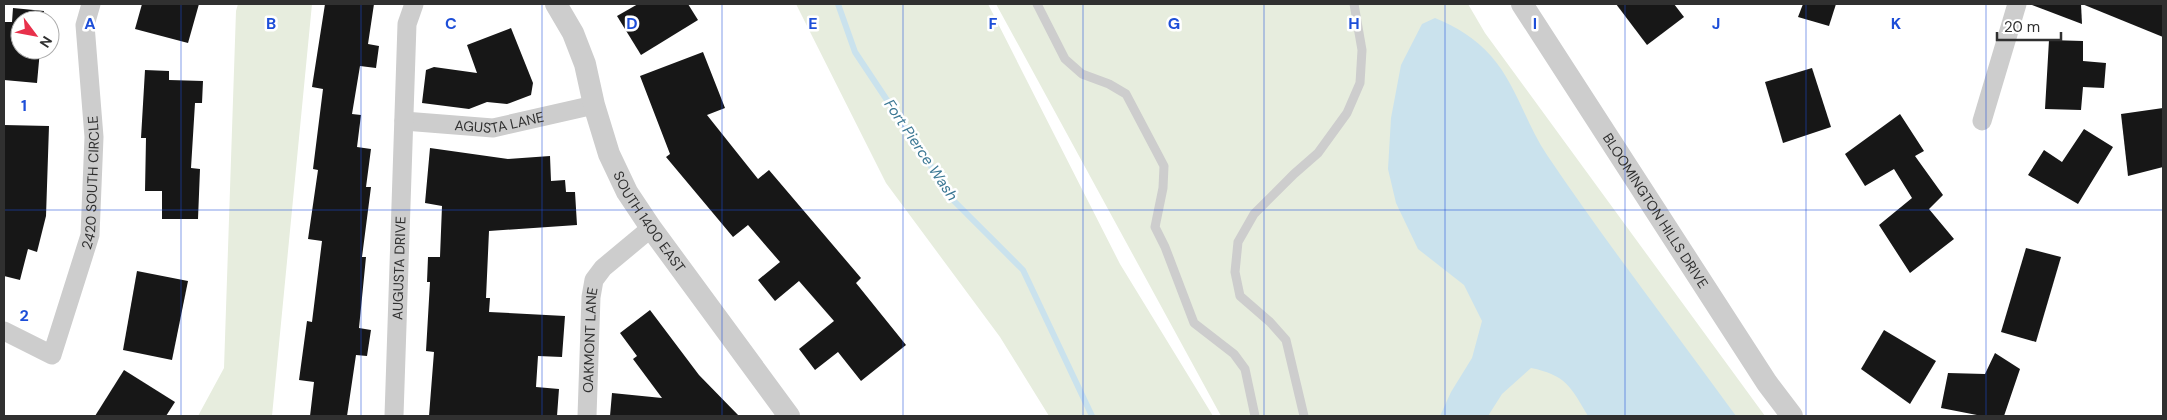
<svg xmlns="http://www.w3.org/2000/svg" width="2167" height="420" viewBox="0 0 2167 420" font-family="'DM Sans',sans-serif">
	<style>
		.green { fill: #e7edde }
		.water { fill: #cae2ed }
		.lines { fill: none; stroke-linecap: round; stroke-linejoin: round }
		.stream { stroke: #cae2ed; stroke-width: 6 }
		.building { fill: #171717 }
		.service { stroke: #cdcdcd; stroke-width: 9 }
		.minor { stroke: #cdcdcd; stroke-width: 19 }
		.tertiary { stroke: #cdcdcd; stroke-width: 22 }
		.grid { fill: none; stroke: #1d4ed8; stroke-width: 1; stroke-opacity: 0.55 }
		.labels { text-anchor: middle; stroke-width: 5; stroke-linejoin: round; paint-order: stroke }
		.street-label { font-size: 14px; fill: #303030; stroke: #fff }
		.water-label { font-size: 15px; font-style: italic; fill: #3c7894; stroke: #fff }
		.grid-label { font-size: 16px; text-anchor: middle; font-weight: bold; fill: #1d4ed8; stroke: #fff; stroke-width: 5; stroke-linejoin: round; paint-order: stroke }
	</style>
	<rect width="100%" height="100%" fill="#fff"/>
	<!-- green -->
	<g class="green">
		<polygon points="238,4 312,4 272,416 198,416 224,368 236,11"/>
		<polygon points="796,4 988,4 1120,264 1213,416 1049,416 1000,337 886,183"/>
		<polygon points="996,4 1468,4 1485,33 1765,416 1221,416"/>
	</g>
	<!-- water -->
	<path class="water" d="M1435,18C1457,27 1475,38 1491,56C1516,84 1526,124 1547,155C1607,244 1673,329 1736,416H1588C1571,387 1566,375 1531,368L1502,394L1488,416H1440L1451,392L1472,358L1482,321L1464,285L1418,249L1396,203L1388,169L1391,118L1401,65L1422,24Z"/>
	<g class="lines">
		<!-- stream -->
		<polyline class="stream" points="838,4 855,52 954,201 1023,270 1092,416"/>
	</g>
	<!-- building -->
	<g class="building">
		<polygon points="142,4 199,4 188,43 135,29"/>
		<polygon points="325,4 374,4 368,44 379,46 376,68 360,66 352,114 361,115 357,147 371,149 366,187 371,187 362,257 366,257 359,328 371,330 367,356 356,355 347,416 310,416 314,382 299,380 307,321 312,322 322,241 308,239 318,170 313,169 323,89 312,87"/>
		<polygon points="638,4 688,4 698,20 641,55 617,16"/>
		<polygon points="1616,4 1674,4 1684,17 1647,45"/>
		<polygon points="1803,4 1836,4 1829,26 1798,17"/>
		<polygon points="2033,4 2081,4 2082,24 2032,5"/>
		<polygon points="2082,4 2163,4 2163,37"/>
		<polygon points="13,8 44,11 43,20 20,20 20,50 40,50 37,83 4,80 4,22 12,22"/>
		<polygon points="511,28 533,83 531,95 507,104 487,102 469,109 422,103 426,70 434,67 477,73 467,45"/>
		<polygon points="2049,40 2083,41 2083,61 2106,63 2104,88 2083,87 2081,110 2045,109"/>
		<polygon points="703,52 725,108 707,115 758,179 769,170 861,278 856,283 906,345 861,381 838,352 815,370 799,349 834,321 799,281 775,301 758,280 780,262 748,225 733,237 666,157 670,154 640,76"/>
		<polygon points="1812,68 1831,127 1783,143 1765,82"/>
		<polygon points="145,70 169,71 169,80 203,81 202,103 195,103 191,168 200,169 198,219 162,219 162,191 145,191 146,138 141,138"/>
		<polygon points="2163,108 2163,167 2128,176 2121,114"/>
		<polygon points="1900,114 1924,151 1915,156 1943,195 1929,209 1954,239 1910,273 1879,225 1912,198 1894,169 1865,186 1845,154"/>
		<polygon points="4,125 49,126 46,216 37,252 28,249 20,280 4,276"/>
		<polygon points="2084,129 2113,147 2078,204 2028,175 2044,150 2062,162"/>
		<polygon points="430,148 508,159 550,156 551,181 565,180 566,192 575,192 577,225 489,231 486,298 490,298 489,312 565,316 562,357 538,356 536,387 559,389 557,416 429,416 434,352 426,351 430,282 427,282 428,257 440,257 442,206 425,203"/>
		<polygon points="2026,248 2061,257 2036,342 2001,332"/>
		<polygon points="137,271 188,281 172,360 123,350"/>
		<polygon points="650,310 699,375 739,416 610,416 612,393 662,398 633,359 637,356 620,333"/>
		<polygon points="1884,330 1936,361 1910,404 1861,369"/>
		<polygon points="1995,353 2020,369 2004,416 1982,416 1941,408 1948,373 1985,374"/>
		<polygon points="124,370 175,402 166,416 95,416"/>
	</g>
	<g class="lines">
		<!-- service -->
		<g class="service">
			<polyline points="1037,4 1065,59 1082,74 1109,84 1126,94 1164,166 1163,188 1155,227 1165,247 1194,323 1234,354 1245,369 1255,416"/>
			<polyline points="1304,416 1286,340 1270,322 1240,296 1235,272 1238,242 1254,214 1294,174 1318,153 1347,113 1360,83 1362,50 1354,4"/>
		</g>
		<!-- minor -->
		<g class="minor">
			<path id="s1" d="M404,121L493,128L594,105"/>
			<polyline points="1982,121 2017,4"/>
			<path id="s2" d="M4,331L52,355L90,235L94,137L85,25L91,4"/>
			<path id="s3" d="M394,416L407,24L414,4"/>
			<path id="s4" d="M587,416L591,297L594,280L603,268L651,228"/>
		</g>
		<!-- tertiary -->
		<g class="tertiary">
			<path id="s5" d="M556,4L573,33L585,64L594,105L609,154L627,192L651,228L789,416"/>
			<path id="s6" d="M1522,4L1767,383L1792,416"/>
		</g>
	</g>
	<!-- grid -->
	<path class="grid" d="M181,4V416M361,4V416M542,4V416M722,4V416M903,4V416M1083,4V416M1264,4V416M1445,4V416M1625,4V416M1806,4V416M1986,4V416M4,210H2163"/>
	<g class="labels">
		<!-- street labels -->
		<g class="street-label">
			<text dy="5" stroke="none"><textPath href="#s1" startOffset="96">AGUSTA LANE</textPath></text>
			<text dy="5" stroke="none"><textPath href="#s2" startOffset="232">2420 SOUTH CIRCLE</textPath></text>
			<text dy="5" stroke="none"><textPath href="#s6" startOffset="246">BLOOMINGTON HILLS DRIVE</textPath></text>
			<text dy="5" stroke="none"><textPath href="#s5" startOffset="239">SOUTH 1400 EAST</textPath></text>
			<text dy="5" stroke="none"><textPath href="#s3" startOffset="148">AUGUSTA DRIVE</textPath></text>
			<text dy="5" stroke="none"><textPath href="#s4" startOffset="76">OAKMONT LANE</textPath></text>
		</g>
		<!-- water labels -->
		<g class="water-label">
			<text transform="translate(921 150) rotate(56)" y="5">Fort Pierce Wash</text>
		</g>
	</g>
	<g class="grid-label">
		<text x="90" y="29">A</text>
		<text x="271" y="29">B</text>
		<text x="451" y="29">C</text>
		<text x="632" y="29">D</text>
		<text x="813" y="29">E</text>
		<text x="993" y="29">F</text>
		<text x="1174" y="29">G</text>
		<text x="1354" y="29">H</text>
		<text x="1535" y="29">I</text>
		<text x="1716" y="29">J</text>
		<text x="1896" y="29">K</text>
		<text x="24" y="111">1</text>
		<text x="24" y="321">2</text>
	</g>
	<!-- border -->
	<rect width="2167" height="420" fill="none" stroke="#303030" stroke-width="10"/>
	<!-- north arrow -->
	<g transform="translate(35 35) rotate(122)"><circle r="24" fill="#ffffff" stroke="#acacac"/>
	<path d="M0-4L9 19L0 12L-9 19Z" fill="#e8314b"/>
	<text y="-8" font-size="14" font-weight="bold" text-anchor="middle" fill="#303030">N</text>
	</g>
	<!-- scale -->
	<path d="M1997 32v8h64v-8" fill="none" stroke="#303030" stroke-width="2.5"/>
	<text x="2004" y="32" font-size="15" fill="#303030" stroke="#ffffff" stroke-width="4" paint-order="stroke">20 m</text>
</svg>
